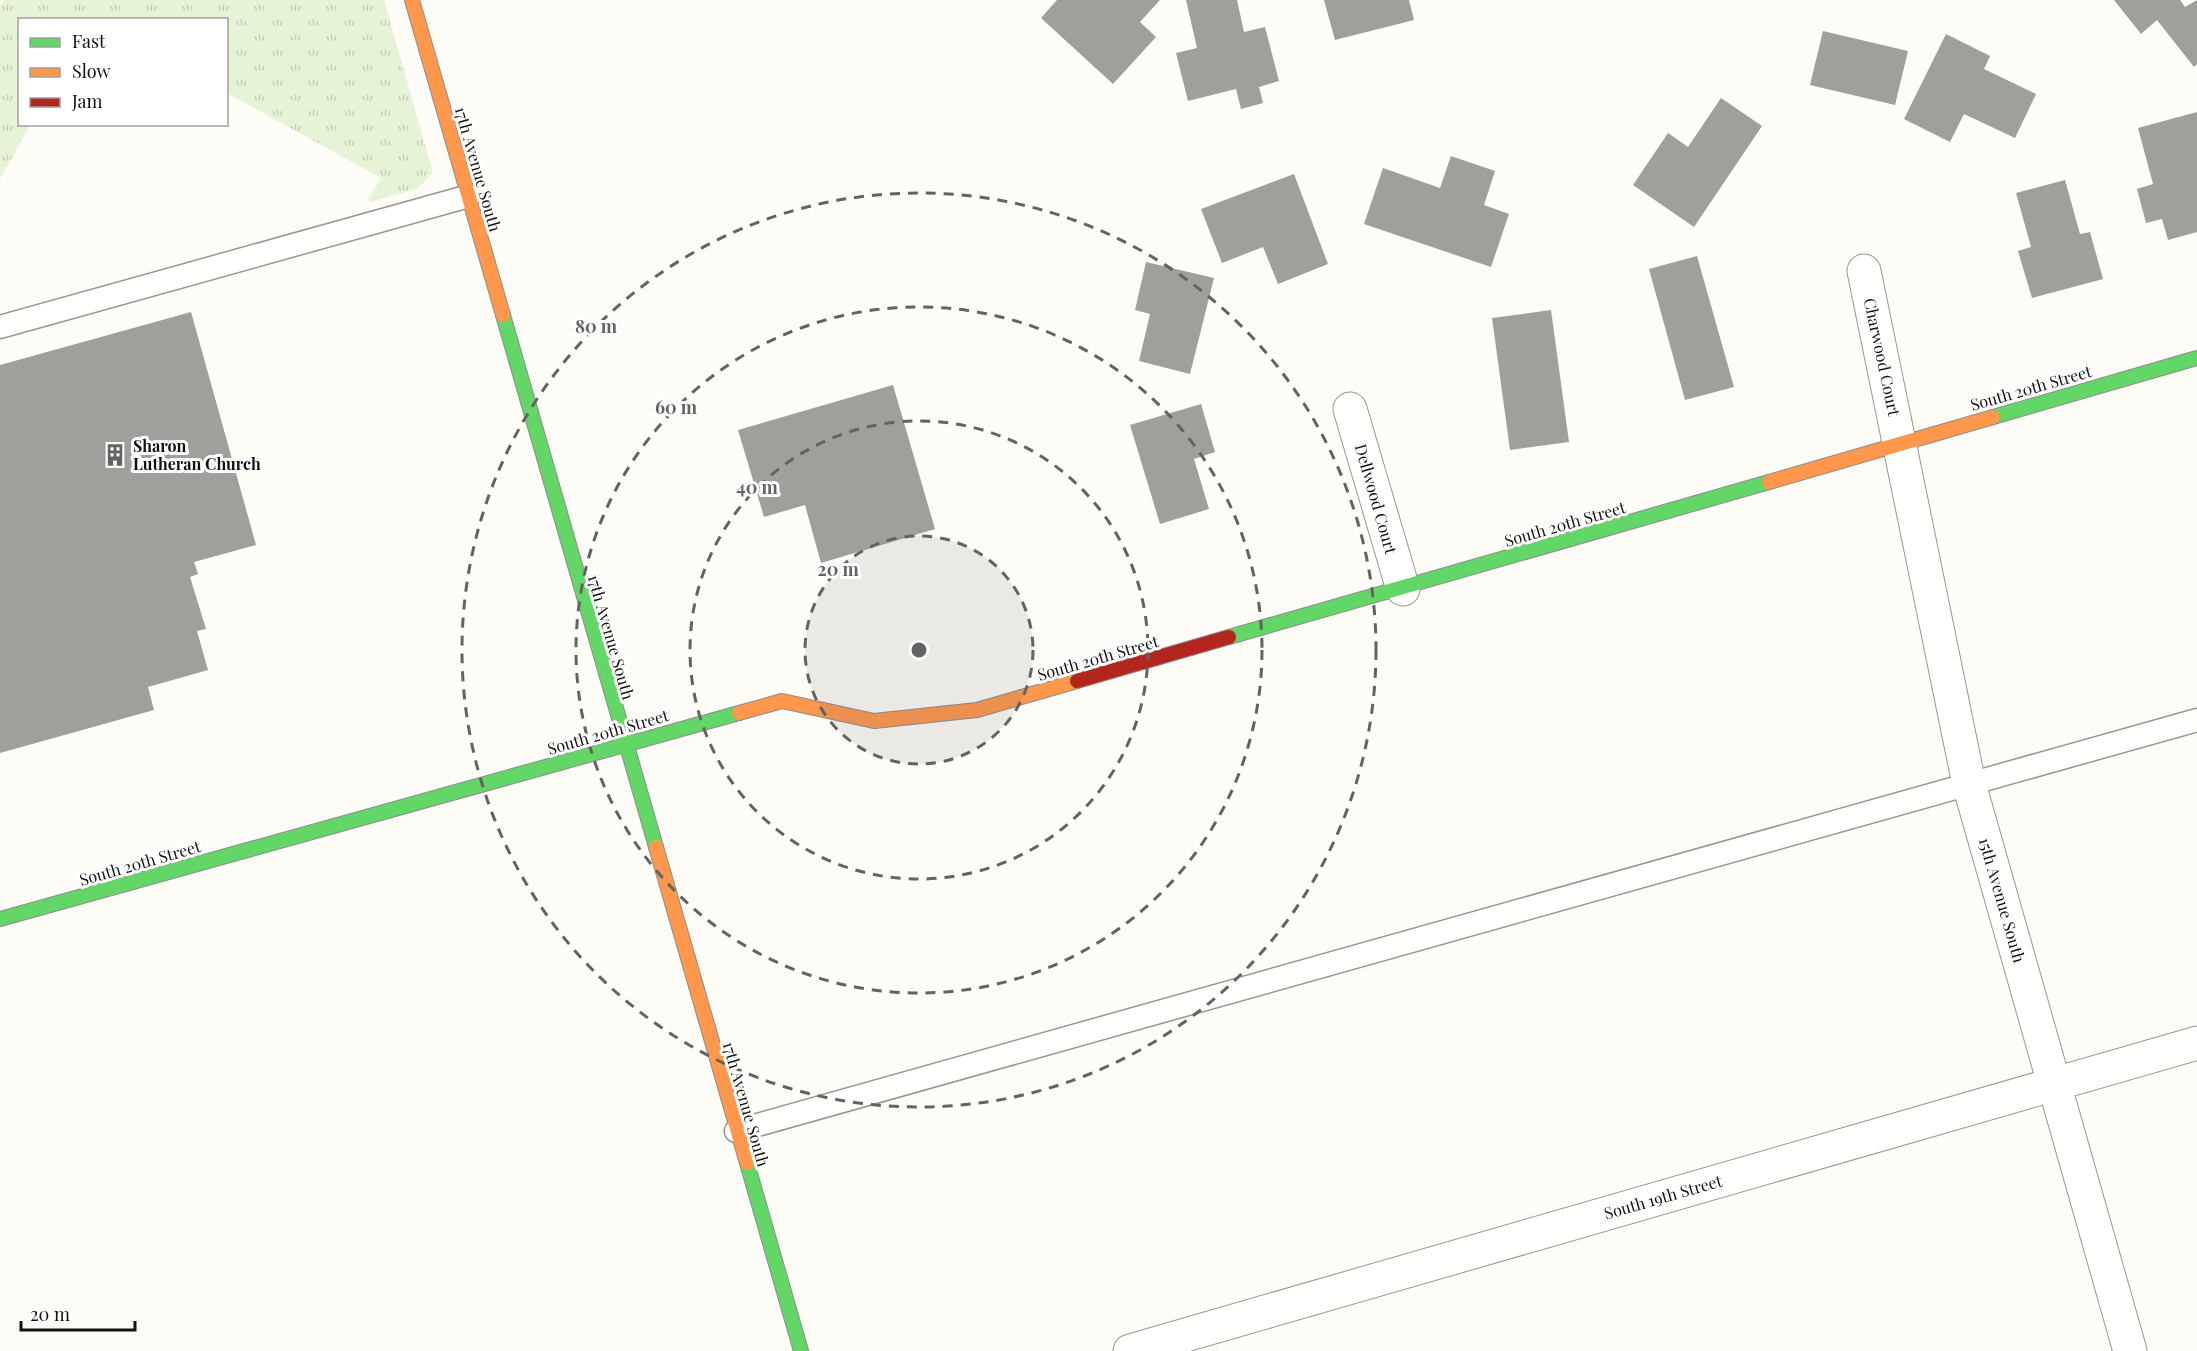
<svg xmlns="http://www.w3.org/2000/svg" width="2197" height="1351" viewBox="0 0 2197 1351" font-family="'Playfair Display',serif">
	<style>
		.grass { fill: url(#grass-tufts) }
		.building { fill: #a19f9c }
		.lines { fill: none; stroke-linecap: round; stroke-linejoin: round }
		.lane-casing { stroke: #979795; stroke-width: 25 }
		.street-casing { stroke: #979795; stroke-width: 35 }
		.fast-casing { stroke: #8e8d8b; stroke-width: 16 }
		.slow-casing { stroke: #8e8d8b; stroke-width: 16 }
		.jam-casing { stroke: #8e8d8b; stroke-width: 16 }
		.lane { stroke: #fffffe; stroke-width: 22 }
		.street { stroke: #fffffe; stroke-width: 33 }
		.fast { stroke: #63d668; stroke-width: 14 }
		.slow { stroke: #ff974d; stroke-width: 14 }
		.jam { stroke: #b3261e; stroke-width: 14 }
		.ring { fill: none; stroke: #646362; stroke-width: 3; stroke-dasharray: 10 8 }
		.labels { text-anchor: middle; stroke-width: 6; stroke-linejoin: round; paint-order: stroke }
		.street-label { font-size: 16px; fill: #111; stroke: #fff }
		.poi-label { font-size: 16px; font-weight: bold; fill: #111; stroke: #fff; text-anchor: start }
		.centre { fill: #646362; stroke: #fff; stroke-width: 3 }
		.ring-label { font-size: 18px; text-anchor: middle; font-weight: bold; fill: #646362; stroke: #fff; stroke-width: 6; stroke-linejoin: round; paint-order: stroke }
	</style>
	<defs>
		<pattern id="grass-tufts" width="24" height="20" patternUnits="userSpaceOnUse" patternTransform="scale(1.5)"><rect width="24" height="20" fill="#e7f3d7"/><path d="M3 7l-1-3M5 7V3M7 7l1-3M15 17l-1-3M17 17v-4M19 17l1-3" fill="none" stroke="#c5cfb8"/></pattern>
	</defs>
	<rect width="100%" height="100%" fill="#fdfcf7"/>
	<!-- grass -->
	<polygon class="grass" points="4,0 384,0 433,173 417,189 370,202 368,199 381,178 227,93 226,20 20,20 20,124 30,125 0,179 0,6"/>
	<!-- building -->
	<g class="building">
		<polygon points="1057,0 1160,0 1140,22 1156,37 1113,84 1041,18"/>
		<polygon points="1186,0 1237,0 1244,32 1265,27 1279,81 1259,87 1263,103 1241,109 1236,89 1188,101 1176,53 1197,48"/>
		<polygon points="1324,0 1409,0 1414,20 1335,40"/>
		<polygon points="2114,0 2180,0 2185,7 2197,0 2197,64 2194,67 2157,20 2141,34"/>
		<polygon points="1823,31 1908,51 1895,105 1810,85"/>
		<polygon points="1946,34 1990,56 1984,69 2036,94 2015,138 1964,114 1950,142 1904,119"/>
		<polygon points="1721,98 1762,126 1694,227 1633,185 1668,133 1688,147"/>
		<polygon points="2197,112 2197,232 2168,240 2162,219 2146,223 2137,189 2153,184 2138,128"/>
		<polygon points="1451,156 1495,171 1484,205 1509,214 1491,267 1364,224 1383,168 1440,188"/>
		<polygon points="1294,174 1328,264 1278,284 1263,247 1222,263 1201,209"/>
		<polygon points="2065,180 2080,234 2090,232 2103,279 2032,298 2018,251 2031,247 2016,193"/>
		<polygon points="1697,256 1734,387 1685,400 1649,269"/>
		<polygon points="1146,262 1214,278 1190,374 1139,361 1150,314 1135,310"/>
		<polygon points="1551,310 1569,442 1510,450 1492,318"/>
		<polygon points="191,312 256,545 194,562 198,574 190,577 206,629 197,631 208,670 148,687 154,710 0,753 0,365"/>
		<polygon points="893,385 935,529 821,563 805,505 764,517 738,430"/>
		<polygon points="1201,404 1215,452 1194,459 1209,509 1160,524 1130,425"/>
	</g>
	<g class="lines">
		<!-- lane casing -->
		<g class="lane-casing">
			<g id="lane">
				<polyline points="0,327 469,196"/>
				<polyline points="736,1131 2197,720"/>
			</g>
		</g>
		<!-- street casing -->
		<g class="street-casing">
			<g id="street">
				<polyline points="1864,271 1969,784 2130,1351"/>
				<polyline points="1350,409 1403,589"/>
				<polyline points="1130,1351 2197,1043"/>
			</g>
		</g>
		<!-- fast casing -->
		<g class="fast-casing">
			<g id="fast">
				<polyline points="503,315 656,847"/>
				<polyline points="1993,417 2197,358"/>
				<polyline points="1229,637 1769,482"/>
				<polyline points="0,919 739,713"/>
				<polyline points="747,1163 801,1351"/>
			</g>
		</g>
		<!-- slow casing -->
		<g class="slow-casing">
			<g id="slow">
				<polyline points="412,0 503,315"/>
				<polyline points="1769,482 1993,417"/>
				<polyline points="739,713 782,701 874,721 977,710 1077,681"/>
				<polyline points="656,847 747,1163"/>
			</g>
		</g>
		<!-- jam casing -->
		<g class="jam-casing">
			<polyline id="jam" points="1077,681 1229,637"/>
		</g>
		<!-- lane -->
		<use href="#lane" class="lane"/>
		<!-- street -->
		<use href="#street" class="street"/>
		<!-- fast -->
		<use href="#fast" class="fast"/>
		<!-- slow -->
		<use href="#slow" class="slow"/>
		<!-- jam -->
		<use href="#jam" class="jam"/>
	</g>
	<!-- distance rings -->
	<circle cx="919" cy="650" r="114" fill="#646362" fill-opacity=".12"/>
	<g class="ring">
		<circle cx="919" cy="650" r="114"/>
		<circle cx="919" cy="650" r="229"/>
		<circle cx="919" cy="650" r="343"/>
		<circle cx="919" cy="650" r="457"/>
	</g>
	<!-- icons -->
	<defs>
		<g id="building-bare" transform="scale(1.8)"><path d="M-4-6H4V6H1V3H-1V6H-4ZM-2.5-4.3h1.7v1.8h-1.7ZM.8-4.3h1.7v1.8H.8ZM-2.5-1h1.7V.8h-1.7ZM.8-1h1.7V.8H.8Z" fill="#646362" stroke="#fff" stroke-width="2.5" paint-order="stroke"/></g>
	</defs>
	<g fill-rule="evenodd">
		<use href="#building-bare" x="115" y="455"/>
	</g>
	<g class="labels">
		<!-- street labels -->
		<g class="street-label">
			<text transform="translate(478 169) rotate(74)" y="6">17th Avenue South</text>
			<text transform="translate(1882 357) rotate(78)" y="6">Charwood Court</text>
			<text transform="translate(2031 388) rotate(-16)" y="6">South 20th Street</text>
			<text transform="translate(1376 499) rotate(74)" y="6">Dellwood Court</text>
			<text transform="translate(1565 524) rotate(-16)" y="6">South 20th Street</text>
			<text transform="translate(611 637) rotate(74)" y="6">17th Avenue South</text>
			<text transform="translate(1098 658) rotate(-16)" y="6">South 20th Street</text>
			<text transform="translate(608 732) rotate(-16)" y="6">South 20th Street</text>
			<text transform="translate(140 863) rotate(-16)" y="6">South 20th Street</text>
			<text transform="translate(2002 900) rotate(74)" y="6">15th Avenue South</text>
			<text transform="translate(746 1104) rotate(74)" y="6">17th Avenue South</text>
			<text transform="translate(1663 1197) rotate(-16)" y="6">South 19th Street</text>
		</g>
		<!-- poi labels -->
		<g class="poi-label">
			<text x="133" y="452">Sharon<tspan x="133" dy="18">Lutheran Church</tspan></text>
		</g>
	</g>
	<circle cx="919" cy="650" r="9" class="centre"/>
	<g class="ring-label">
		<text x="596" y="333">80 m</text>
		<text x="676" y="414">60 m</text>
		<text x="757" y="494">40 m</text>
		<text x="838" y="576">20 m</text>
	</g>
	<!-- legend -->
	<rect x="18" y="18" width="210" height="108" fill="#ffffff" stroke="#a0a0a0" stroke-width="1.5"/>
	<rect x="30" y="38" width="30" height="9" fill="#63d668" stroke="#a0a0a0" stroke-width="1.5"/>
	<text x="72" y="48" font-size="18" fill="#111111">Fast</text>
	<rect x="30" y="68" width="30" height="9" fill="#ff974d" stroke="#a0a0a0" stroke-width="1.5"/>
	<text x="72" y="78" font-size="18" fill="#111111">Slow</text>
	<rect x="30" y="98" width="30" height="9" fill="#b3261e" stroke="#a0a0a0" stroke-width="1.5"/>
	<text x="72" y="108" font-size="18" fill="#111111">Jam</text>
	<!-- scale -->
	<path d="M21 1321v9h114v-9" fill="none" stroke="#111111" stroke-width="3"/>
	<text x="30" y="1321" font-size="18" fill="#111111" stroke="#ffffff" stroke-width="4.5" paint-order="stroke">20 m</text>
</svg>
